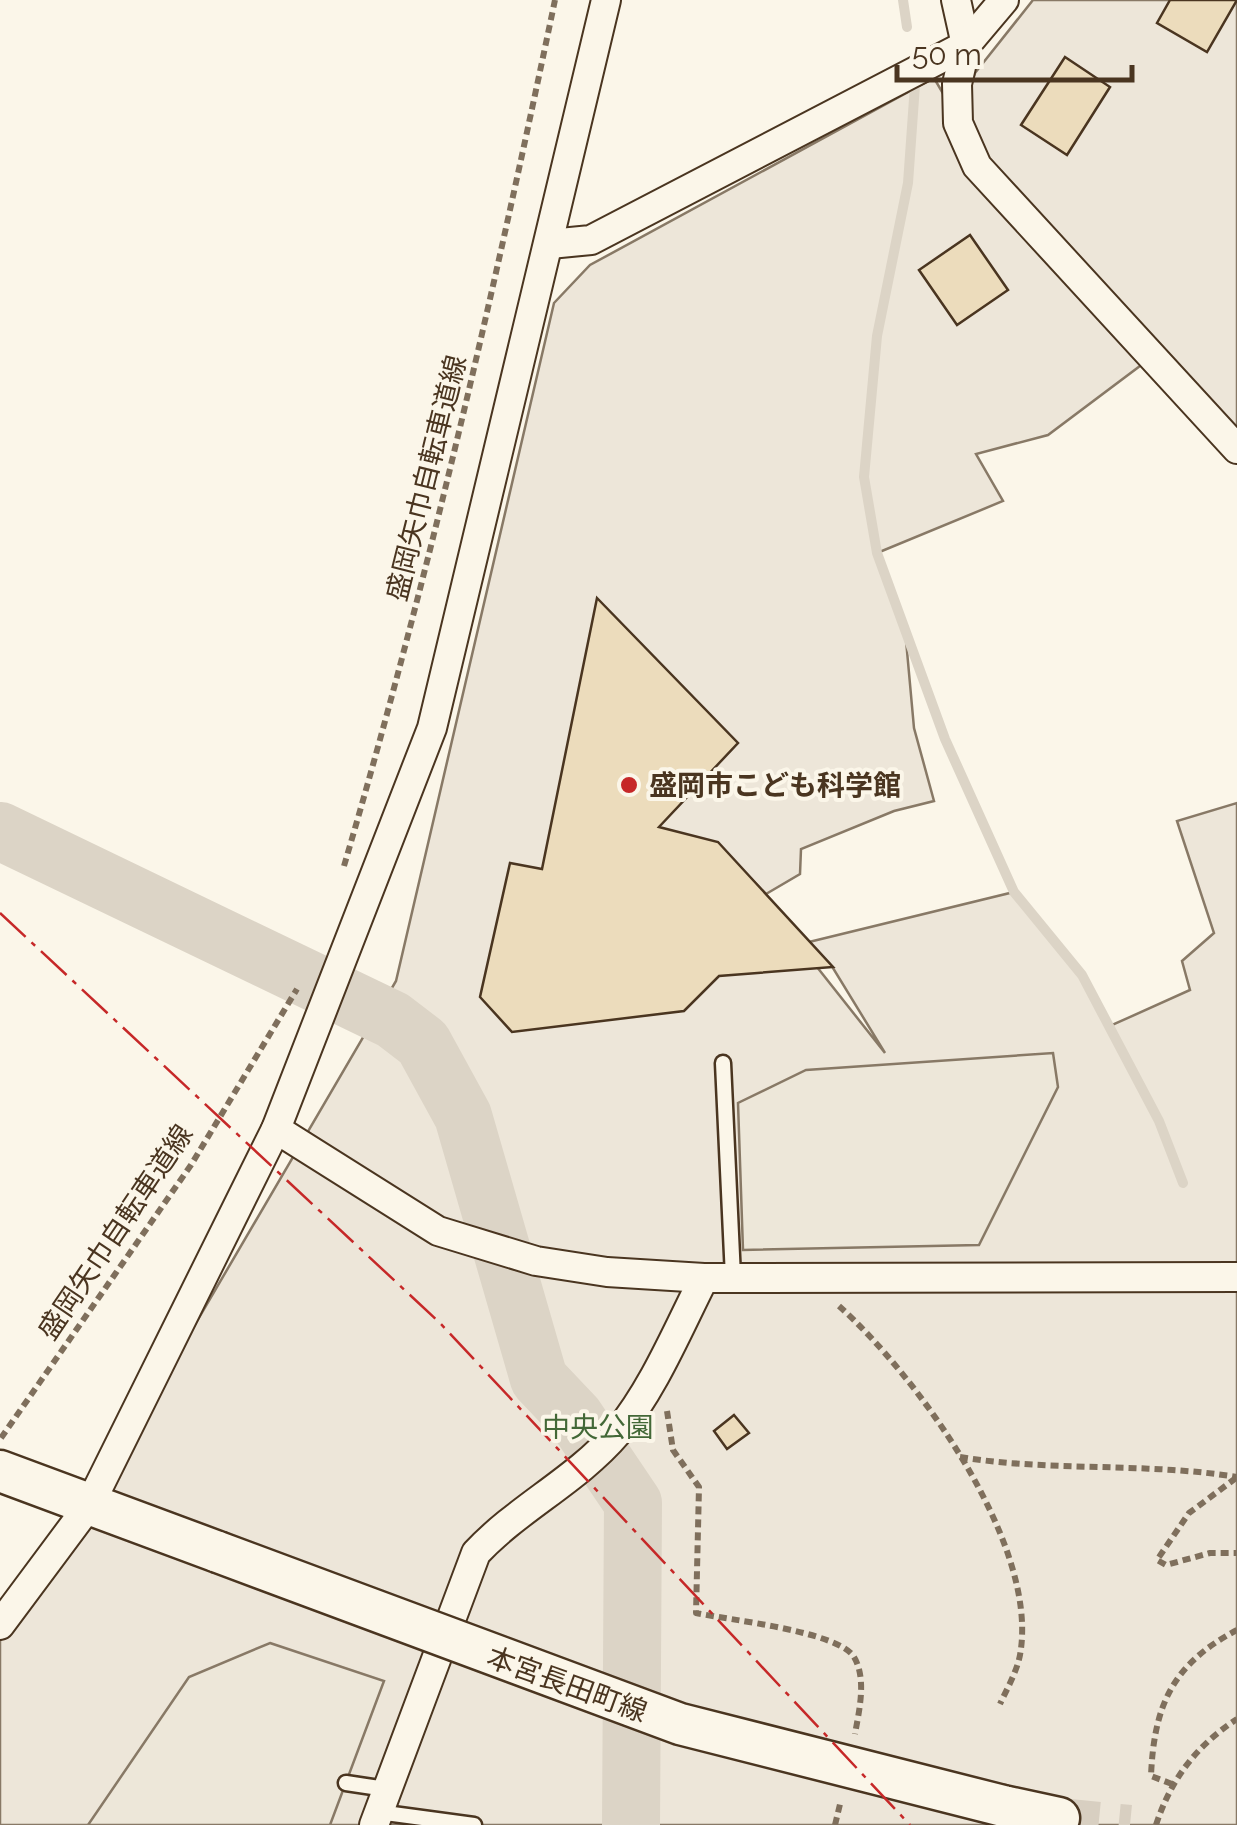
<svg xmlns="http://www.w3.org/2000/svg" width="1237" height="1825" viewBox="0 0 1237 1825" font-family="Raleway,'Noto Sans JP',sans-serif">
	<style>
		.green { fill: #ede6d9; stroke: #887966; stroke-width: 2.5 }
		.parking { fill: #ede7d9; stroke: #887966; stroke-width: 2.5 }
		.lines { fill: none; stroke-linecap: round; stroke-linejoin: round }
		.stream { stroke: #dcd4c6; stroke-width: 10 }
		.river { stroke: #dcd4c6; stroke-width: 58 }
		.building { fill: #ecdcbc; stroke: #4a3520; stroke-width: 2.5 }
		.secondary-tunnel { stroke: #d8cfc1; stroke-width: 40; stroke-dasharray: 40 20; stroke-linecap: butt }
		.service-casing { stroke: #4a3520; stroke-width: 19 }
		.minor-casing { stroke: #4a3520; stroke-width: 32 }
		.secondary-casing { stroke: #4a3520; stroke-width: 45 }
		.path { stroke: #7f6f5c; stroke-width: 6; stroke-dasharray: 8 5; stroke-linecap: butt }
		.service { stroke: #fbf6e9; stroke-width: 14 }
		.minor { stroke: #fbf6e9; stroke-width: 28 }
		.secondary { stroke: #fbf6e9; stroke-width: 40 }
		.secondary-bridge-casing { stroke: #4a3520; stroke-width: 45; stroke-linecap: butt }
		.secondary-bridge { stroke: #fbf6e9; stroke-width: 40 }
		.power { stroke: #c62828; stroke-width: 2.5; stroke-dasharray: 35 8 5 8; stroke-linecap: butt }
		.poi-dot { fill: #c62828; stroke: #fbf6e9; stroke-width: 4 }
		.labels { text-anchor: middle; stroke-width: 8; stroke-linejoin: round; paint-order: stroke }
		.street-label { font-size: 28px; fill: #4a3520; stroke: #fbf6e9 }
		.poi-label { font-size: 28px; font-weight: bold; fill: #4a3520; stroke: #fbf6e9; text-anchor: start }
		.park-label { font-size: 28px; fill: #436837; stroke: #fbf6e9 }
	</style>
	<rect width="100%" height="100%" fill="#fbf6e9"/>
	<!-- green -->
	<polygon class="green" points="1033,0 1237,0 1237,449 1152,357 1048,435 976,454 1003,501 877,553 905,629 914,728 934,801 894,811 801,849 800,874 766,894 730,857 885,1053 833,968 809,942 1014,892 1082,975 1110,1026 1190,990 1182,961 1214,933 1177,821 1237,803 1237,1825 0,1825 0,1625 90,1504 396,981 554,303 590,265 934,78 959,121 975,73"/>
	<!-- parking -->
	<g class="parking">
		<polygon points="1053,1053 1058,1087 979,1245 743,1250 738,1103 806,1070"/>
		<polygon points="270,1643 384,1681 330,1825 88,1825 189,1677"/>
	</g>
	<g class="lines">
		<!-- stream -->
		<g class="stream">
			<polyline points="903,0 907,27"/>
			<polyline points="915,85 908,183 877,336 864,477 877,553 945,739 1014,892 1082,975 1159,1121 1183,1183"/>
		</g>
		<!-- river -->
		<polyline class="river" points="0,831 393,1020 423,1043 463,1116 539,1379 575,1417 633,1503 631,1825"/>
	</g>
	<!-- building -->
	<g class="building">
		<polygon points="1170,0 1237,0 1207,52 1157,23"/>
		<polygon points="1065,57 1110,87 1067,155 1021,125"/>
		<polygon points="970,235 1008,290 957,325 919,270"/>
		<polygon points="597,598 738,743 659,827 718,842 833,967 719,976 684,1011 512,1032 480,997 510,863 542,869"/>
		<polygon points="734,1415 749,1433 727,1449 714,1431"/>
	</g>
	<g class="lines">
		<!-- secondary-tunnel -->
		<polyline class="secondary-tunnel" points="1059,1818 1130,1825"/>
		<!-- service casing -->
		<g class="service-casing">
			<g id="service">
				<polyline points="723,1063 733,1277"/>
				<polyline points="346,1783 386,1789"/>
				<polyline points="378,1812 474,1825"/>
			</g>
		</g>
		<!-- minor casing -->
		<g class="minor-casing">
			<g id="minor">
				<polyline points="956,0 966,45 957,84 958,123 977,166 1237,449"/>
				<polyline points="550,244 591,240 966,45 1004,0"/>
				<polyline points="276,1129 438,1231 536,1261 607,1272 704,1278"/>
				<polyline points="0,1625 90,1504 276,1129 432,728 606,0"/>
				<path d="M374,1825L476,1553C518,1508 577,1480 617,1433C654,1388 678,1329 704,1278L1237,1277"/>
			</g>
		</g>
		<!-- secondary casing -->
		<g class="secondary-casing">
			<g id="secondary">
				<polyline points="0,1471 218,1552"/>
				<polyline points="1003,1806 1059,1818"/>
			</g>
		</g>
		<!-- path -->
		<g class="path">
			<path d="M344,866C428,580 494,292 555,0"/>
			<path d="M839,1306C917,1376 1040,1545 1020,1655C1017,1671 1007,1689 1000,1704"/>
			<path d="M667,1411L673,1450L699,1487L696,1613C728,1620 838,1631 854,1657C867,1679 859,1711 855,1734"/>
			<polyline points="1,1438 191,1165 297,989"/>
			<path d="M960,1457C1051,1472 1145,1462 1237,1477"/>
			<polyline points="1236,1478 1189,1513 1157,1560 1166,1565 1210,1553 1237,1553"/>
			<path d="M1172,1784L1151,1776C1154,1706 1172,1664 1237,1630"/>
			<polyline points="835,1825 841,1800"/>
			<path d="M1156,1825C1171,1779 1196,1746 1237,1719"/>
		</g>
		<!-- service -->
		<use href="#service" class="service"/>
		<!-- minor -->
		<use href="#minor" class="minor"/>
		<!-- secondary -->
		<use href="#secondary" class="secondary"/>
		<!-- secondary-bridge casing -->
		<g class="secondary-bridge-casing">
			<polyline id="secondary-bridge" points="218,1552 680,1724 1003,1806"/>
		</g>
		<!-- secondary-bridge -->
		<use href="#secondary-bridge" class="secondary-bridge"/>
		<!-- power -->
		<polyline class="power" points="0,913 440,1323 910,1825"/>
	</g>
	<!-- markers -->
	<circle class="poi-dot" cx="629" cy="785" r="10"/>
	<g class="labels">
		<!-- street labels -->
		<g class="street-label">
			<text transform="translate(426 478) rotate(-76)" y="10">盛岡矢巾自転車道線</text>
			<text transform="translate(115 1232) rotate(-56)" y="10">盛岡矢巾自転車道線</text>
			<text transform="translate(567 1684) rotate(20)" y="10">本宮長田町線</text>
		</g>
		<!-- poi labels -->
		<g class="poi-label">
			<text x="649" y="795">盛岡市こども科学館</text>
		</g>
		<!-- park labels -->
		<g class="park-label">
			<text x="598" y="1437">中央公園</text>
		</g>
	</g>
	<!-- scale -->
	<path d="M897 65v15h235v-15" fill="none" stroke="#4a3520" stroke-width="5"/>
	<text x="912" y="65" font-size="30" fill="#4a3520" stroke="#fbf6e9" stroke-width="8" paint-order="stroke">50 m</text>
</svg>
